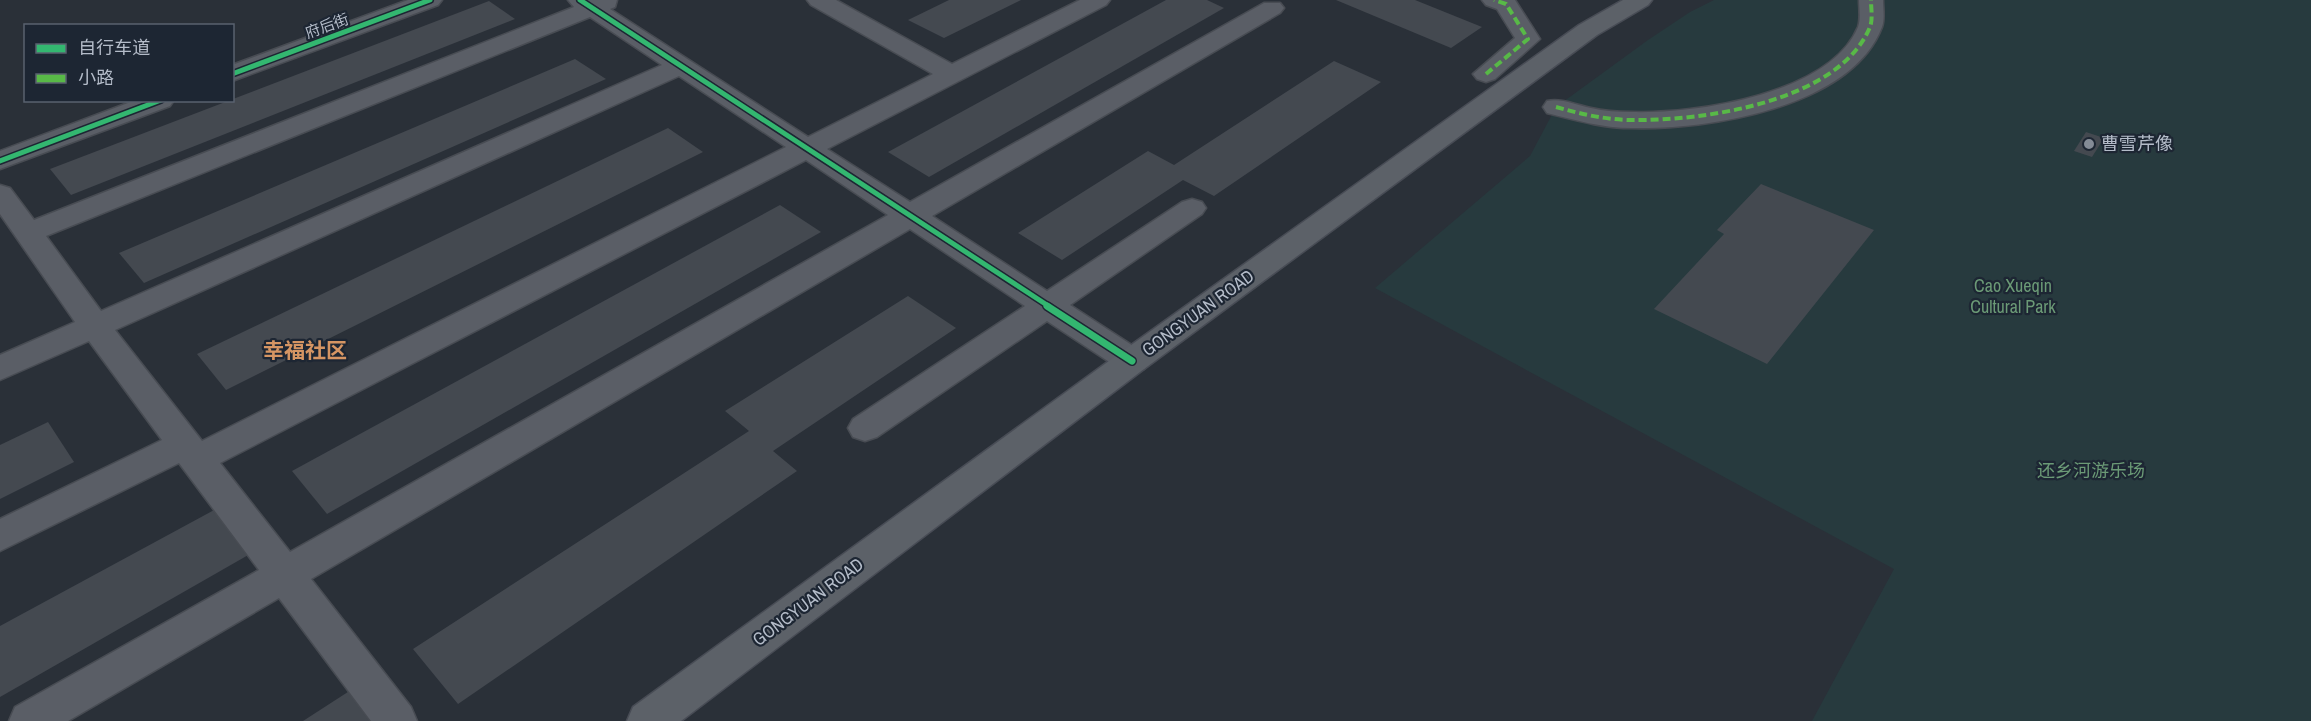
<svg xmlns="http://www.w3.org/2000/svg" width="2311" height="721" viewBox="0 0 2311 721" font-family="'Archivo Narrow','Noto Sans SC',sans-serif">
	<style>
		.green { fill: #273a3e }
		.building { fill: #444950 }
		.lines { fill: none; stroke-linecap: round; stroke-linejoin: round }
		.minor-casing { stroke: #484c53; stroke-width: 3 }
		.major-casing { stroke: #484c55; stroke-width: 3 }
		.minor { fill: #5a5e66; fill-rule: evenodd }
		.major { fill: #5c6168; fill-rule: evenodd }
		.quiet { stroke: #58b947; stroke-width: 4; stroke-dasharray: 8 4; stroke-linecap: butt }
		.cycleway-far1-casing { stroke: #1d2633; stroke-width: 8 }
		.cycleway-casing { stroke: #1d2633; stroke-width: 10 }
		.cycleway-far1 { stroke: #33b770; stroke-width: 5 }
		.cycleway { stroke: #33b770; stroke-width: 7 }
		.poi-dot { fill: #848b96; stroke: #1d2633; stroke-width: 2 }
		.labels { text-anchor: middle; stroke-width: 4.5; stroke-linejoin: round; paint-order: stroke }
		.far-street-label { font-size: 15px; fill: #b4bcc9; stroke: #1d2633 }
		.poi-label { font-size: 18px; fill: #b4bcc9; stroke: #1d2633; text-anchor: start }
		.park-label { font-size: 18px; fill: #6b9a76; stroke: #1d2633 }
		.street-label { font-size: 18px; fill: #b4bcc9; stroke: #1d2633 }
		.quarter-label { font-size: 21px; font-weight: bold; fill: #d59563; stroke: #1d2633 }
	</style>
	<rect width="100%" height="100%" fill="#2a3038"/>
	<!-- green -->
	<polygon class="green" points="1714,0 2311,0 2311,721 1812,721 1894,569 1375,288 1530,156 1556,107 1648,40 1690,12"/>
	<!-- building -->
	<g class="building">
		<polygon points="949,0 1021,0 944,38 908,20"/>
		<polygon points="1166,0 1207,0 1224,8 929,177 888,152"/>
		<polygon points="1336,0 1415,0 1482,27 1451,48"/>
		<polygon points="489,1 515,19 71,195 50,169"/>
		<polygon points="575,59 606,79 144,283 119,253"/>
		<polygon points="1334,61 1381,82 1214,196 1183,180 1062,260 1018,233 1148,151 1174,165"/>
		<polygon points="668,128 703,152 226,390 197,354"/>
		<polygon points="2086,132 2104,138 2092,157 2074,151"/>
		<polygon points="1761,184 1874,230 1767,364 1654,309 1724,234 1717,230"/>
		<polygon points="780,205 821,232 327,514 292,471"/>
		<polygon points="908,296 956,328 773,451 797,471 458,704 413,649 749,431 725,411"/>
		<polygon points="48,422 74,462 0,499 0,445"/>
		<polygon points="216,509 250,554 0,697 0,626"/>
		<polygon points="351,690 374,721 303,721"/>
	</g>
	<g class="lines">
		<!-- minor casing -->
		<g class="minor-casing">
			<g id="minor">
				<polygon points="408,0 442,0 438,5 232,81 232,65"/>
				<path d="M568,0H617L615,7L610,9L808,137L933,74L811,5L807,0H836L952,64L1080,0H1110L1106,5L827,149L910,202L1264,3H1280L1284,8L1280,13L932,216L1047,291L1182,202L1192,199L1202,202L1206,208L1202,214L1070,305L1144,353L1149,361L1144,369L1132,372L1120,369L1047,321L877,437L865,441L853,437L848,428L853,419L1025,306L910,229L311,579L411,707L417,721H371L279,598L68,721H9L15,707L259,570L179,463L0,551V519L162,440L89,341L0,380V355L75,322L0,214V185L10,188L34,220L574,7ZM590,17L662,65L101,311L46,236ZM679,76L786,147L202,441L115,330ZM806,160L888,215L290,552L220,463Z"/>
				<polygon points="1482,0 1515,0 1540,39 1495,79 1486,82 1477,79 1473,74 1515,38 1497,9 1486,5"/>
				<path d="M1859,0H1883C1883,8 1885,19 1882,27C1851,108 1707,130 1632,128C1602,128 1575,120 1547,113L1543,107L1547,101C1562,98 1576,105 1591,108C1604,111 1619,112 1632,112C1696,114 1830,94 1858,27C1861,19 1859,8 1859,0Z"/>
				<polygon points="136,100 174,100 170,106 0,169 0,151"/>
			</g>
		</g>
		<!-- major casing -->
		<g class="major-casing">
			<polygon id="major" points="1623,0 1652,0 1648,5 1597,35 1144,369 681,721 627,721 633,707 1120,353 1579,25"/>
		</g>
		<!-- minor -->
		<use href="#minor" class="minor"/>
		<!-- major -->
		<use href="#major" class="major"/>
		<!-- quiet -->
		<g class="quiet">
			<polyline points="1486,74 1528,39 1506,4 1494,0"/>
			<path d="M1556,107C1581,114 1606,120 1633,120C1703,121 1839,102 1870,27C1873,19 1871,8 1871,0"/>
		</g>
		<!-- cycleway-far1 casing -->
		<g class="cycleway-far1-casing">
			<g id="cycleway-far1">
				<polyline points="580,0 1050,307"/>
				<polyline points="232,74 430,0"/>
				<polyline points="0,161 161,100"/>
			</g>
		</g>
		<!-- cycleway casing -->
		<g class="cycleway-casing">
			<polyline id="cycleway" points="1047,306 1132,361"/>
		</g>
		<!-- cycleway-far1 -->
		<use href="#cycleway-far1" class="cycleway-far1"/>
		<!-- cycleway -->
		<use href="#cycleway" class="cycleway"/>
	</g>
	<!-- markers -->
	<circle class="poi-dot" cx="2089" cy="144" r="6"/>
	<g class="labels">
		<!-- far-street labels -->
		<g class="far-street-label">
			<text transform="translate(327 26) rotate(-20)" y="5">府后街</text>
		</g>
		<!-- poi labels -->
		<g class="poi-label">
			<text x="2101" y="150">曹雪芹像</text>
		</g>
		<!-- park labels -->
		<g class="park-label">
			<text x="2013" y="292">Cao Xueqin<tspan x="2013" dy="21">Cultural Park</tspan></text>
			<text x="2091" y="477">还乡河游乐场</text>
		</g>
		<!-- street labels -->
		<g class="street-label">
			<text transform="translate(1198 313) rotate(-36)" y="6">GONGYUAN ROAD</text>
			<text transform="translate(808 602) rotate(-37)" y="6">GONGYUAN ROAD</text>
		</g>
		<!-- quarter labels -->
		<g class="quarter-label">
			<text x="305" y="358">幸福社区</text>
		</g>
	</g>
	<!-- legend -->
	<rect x="24" y="24" width="210" height="78" fill="#1d2633" stroke="#59626f" stroke-width="1.5"/>
	<rect x="36" y="44" width="30" height="9" fill="#33b770" stroke="#59626f" stroke-width="1.5"/>
	<text x="78" y="54" font-size="18" fill="#b4bcc9">自行车道</text>
	<rect x="36" y="74" width="30" height="9" fill="#58b947" stroke="#59626f" stroke-width="1.5"/>
	<text x="78" y="84" font-size="18" fill="#b4bcc9">小路</text>
</svg>
